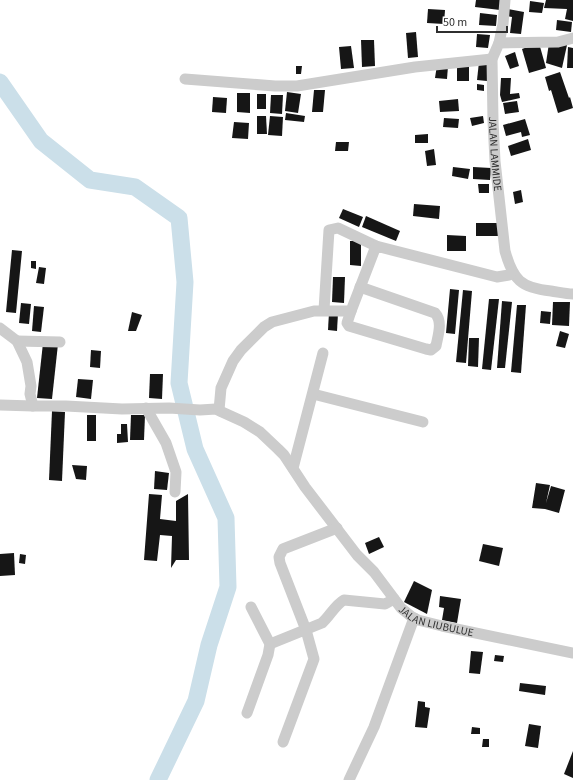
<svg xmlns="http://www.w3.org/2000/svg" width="573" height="780" viewBox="0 0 573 780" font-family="'Source Sans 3',sans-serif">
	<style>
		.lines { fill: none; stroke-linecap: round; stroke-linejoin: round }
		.river { stroke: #cbdfe9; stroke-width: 17 }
		.building { fill: #161616 }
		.minor { stroke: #ccc; stroke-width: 11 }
		.labels { text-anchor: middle; stroke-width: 4; stroke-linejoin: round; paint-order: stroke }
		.street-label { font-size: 11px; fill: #2f2f2f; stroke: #fff }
	</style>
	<rect width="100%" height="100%" fill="#fff"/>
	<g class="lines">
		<!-- river -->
		<polyline class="river" points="0,82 41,141 90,180 135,187 179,218 185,282 179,383 195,449 226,518 228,587 209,645 196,701 158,780"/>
	</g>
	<!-- building -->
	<g class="building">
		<polygon points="476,0 501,0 500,10 475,7"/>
		<polygon points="546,0 573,0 573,21 565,19 567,9 544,8"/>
		<polygon points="530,1 544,3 542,13 529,12"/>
		<polygon points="428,9 445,10 444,24 427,23"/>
		<polygon points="508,9 524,12 521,34 510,33 512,17 507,16"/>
		<polygon points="480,13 497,15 496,26 479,25"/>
		<polygon points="557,20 572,22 571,32 556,30"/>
		<polygon points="416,32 418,57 408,58 406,33"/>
		<polygon points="477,34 490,35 488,48 476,47"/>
		<polygon points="361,40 374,40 375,66 362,67"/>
		<polygon points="539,43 546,68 529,73 522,49"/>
		<polygon points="549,43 567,45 562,68 546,63"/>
		<polygon points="351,46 354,68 341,69 339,47"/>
		<polygon points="568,47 573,48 573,68 567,68"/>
		<polygon points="515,52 519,66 510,69 505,56"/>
		<polygon points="479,62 490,63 487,81 477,80"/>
		<polygon points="437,65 448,66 447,79 435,78"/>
		<polygon points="296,66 302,66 301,74 296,74"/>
		<rect x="457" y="66" width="12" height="15"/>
		<polygon points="560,72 569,98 570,97 573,108 558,113 551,90 549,91 545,77"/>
		<polygon points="501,78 511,78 510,94 519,93 520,98 502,102 500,95"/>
		<polygon points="477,84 484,85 484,91 477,90"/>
		<polygon points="314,90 325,90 323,112 312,112"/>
		<polygon points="287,92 301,94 298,113 285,111"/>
		<polygon points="237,93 250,93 250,113 237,112"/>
		<rect x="257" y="94" width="9" height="15"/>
		<polygon points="271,95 283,95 282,114 270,113"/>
		<polygon points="213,97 227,98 226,113 212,112"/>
		<polygon points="458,99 459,111 440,112 439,101"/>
		<polygon points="517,101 519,112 505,114 503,103"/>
		<polygon points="286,113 305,116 304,122 285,120"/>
		<polygon points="257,116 266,116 267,134 257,134"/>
		<polygon points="270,116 283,117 282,136 268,135"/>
		<polygon points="483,116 484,123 472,126 470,118"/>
		<polygon points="444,118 459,119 458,128 443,127"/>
		<polygon points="525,119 530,135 522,137 521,132 506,136 503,125"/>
		<polygon points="234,122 249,123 248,139 232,138"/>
		<polygon points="428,134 428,143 415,143 415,135"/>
		<polygon points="528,139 531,150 511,156 508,146"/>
		<polygon points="336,142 349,142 348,151 335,151"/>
		<polygon points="434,149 436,165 427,166 425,151"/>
		<polygon points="453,167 470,169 468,179 452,176"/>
		<polygon points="473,167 491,168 490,180 473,179"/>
		<polygon points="478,184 489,184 489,193 479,193"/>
		<polygon points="521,190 523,202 515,204 513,192"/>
		<polygon points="414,204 440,206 439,219 413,216"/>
		<polygon points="343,209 363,217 359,227 339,218"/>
		<polygon points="366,216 400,231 396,241 362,227"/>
		<rect x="476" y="223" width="22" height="13"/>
		<polygon points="447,235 466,236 466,251 447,251"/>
		<polygon points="350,241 361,241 361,266 350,265"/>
		<polygon points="12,250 22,251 16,313 6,312"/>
		<polygon points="31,261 36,261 36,269 31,268"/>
		<polygon points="39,267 46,268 44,284 36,283"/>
		<polygon points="333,277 345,277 344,303 332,302"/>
		<polygon points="450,289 459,290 455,334 446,333"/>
		<polygon points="463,290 472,291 466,363 456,362"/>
		<polygon points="489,299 499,299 491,370 482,369"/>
		<polygon points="502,301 512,302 505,368 497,368"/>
		<polygon points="553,302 570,302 569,326 552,325"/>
		<polygon points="21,303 31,304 29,324 19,323"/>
		<polygon points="517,305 526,305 521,373 511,372"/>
		<polygon points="34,306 44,307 41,332 32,331"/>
		<polygon points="541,311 551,312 550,324 540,323"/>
		<polygon points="132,312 142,315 136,331 128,331"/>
		<polygon points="329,312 338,313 337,331 328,330"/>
		<polygon points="560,331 569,334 565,348 556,346"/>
		<polygon points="469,338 479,338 478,367 468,366"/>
		<polygon points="43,343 58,344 52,399 37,398"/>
		<polygon points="91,350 101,351 100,368 90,367"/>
		<polygon points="150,374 163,374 162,399 149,398"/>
		<polygon points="78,379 93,380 91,399 76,397"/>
		<polygon points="52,411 65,412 62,481 49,480"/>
		<rect x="87" y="415" width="9" height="26"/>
		<polygon points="131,415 145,415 144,440 130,440"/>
		<polygon points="121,424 127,424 128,442 117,443 117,434 121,434"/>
		<polygon points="72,465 87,466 86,480 76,479"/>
		<polygon points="155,471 169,473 167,490 154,489"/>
		<polygon points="536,483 550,485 546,503 551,486 565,490 559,513 545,509 532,508"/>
		<polygon points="149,494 162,495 160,519 176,521 176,501 188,494 189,560 176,560 171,568 172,536 160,535 157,561 144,560"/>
		<polygon points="379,537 384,547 369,554 365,543"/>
		<polygon points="483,544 503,548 499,566 479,561"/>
		<polygon points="14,553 15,575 0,576 0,554"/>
		<polygon points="20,554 26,555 25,564 19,563"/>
		<polygon points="414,581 432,590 427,614 404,602"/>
		<polygon points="440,596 461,599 457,623 442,620 444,608 439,607"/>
		<polygon points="471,651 483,652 480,674 469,673"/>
		<polygon points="495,655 504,656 503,662 494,661"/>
		<polygon points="520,683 546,686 545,695 519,691"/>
		<polygon points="418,701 425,702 425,707 430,708 427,728 415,727"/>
		<polygon points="529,724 541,726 538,748 525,746"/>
		<polygon points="472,727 480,728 480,734 471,734"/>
		<polygon points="483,739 489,739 489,747 482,747"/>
		<polygon points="573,751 573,778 564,774"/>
	</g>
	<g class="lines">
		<!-- minor -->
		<g class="minor">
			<path id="s1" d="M573,38L558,42L499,43L492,59L493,121L495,161L505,251C513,280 521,288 551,291C558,292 566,294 573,294"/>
			<polyline points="499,43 503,24 505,0"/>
			<polyline points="185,79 275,86 297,86 415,67 492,59"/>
			<polyline points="324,310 329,230 338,228 376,246"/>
			<path d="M351,311L347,323L349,326L426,349L431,350L436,346C438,335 443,322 435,313L360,287"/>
			<path id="s2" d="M0,328L17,341L27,362L31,386L30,394L33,406H66L122,409L169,408L200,410L216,409L222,412L244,422L260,432L278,449L284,455L305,487L357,555L374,572L401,608L412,617L418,620L442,626L573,653"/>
			<polyline points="17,341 60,342"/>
			<polyline points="313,394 423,422"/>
			<polyline points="0,405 33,406"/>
			<polyline points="146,408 166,443 176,472 175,492"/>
			<polyline points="219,410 221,388 233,361 241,350 264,327 272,322 314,311 351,311 376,246 497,277 509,275 512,271"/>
			<polyline points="293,468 323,353"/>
			<path d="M270,644L322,623C330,616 335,605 344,600L385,604L394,599"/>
			<polyline points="247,713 268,655 270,644 251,607"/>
			<polyline points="283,742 314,659 306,630 280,563 279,557 283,549 337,528"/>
			<polyline points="349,780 374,727 414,618"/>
		</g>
	</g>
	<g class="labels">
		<!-- street labels -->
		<g class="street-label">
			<text dy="4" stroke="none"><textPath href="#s1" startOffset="187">JALAN LAMMIDE</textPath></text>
			<text dy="4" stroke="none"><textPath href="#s2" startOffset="587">JALAN LIUBULUE</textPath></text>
		</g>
	</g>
	<!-- scale -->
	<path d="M437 26v6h70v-6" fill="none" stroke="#2f2f2f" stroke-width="2"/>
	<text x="443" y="26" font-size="12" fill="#2f2f2f" stroke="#ffffff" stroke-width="3" paint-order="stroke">50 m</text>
</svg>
